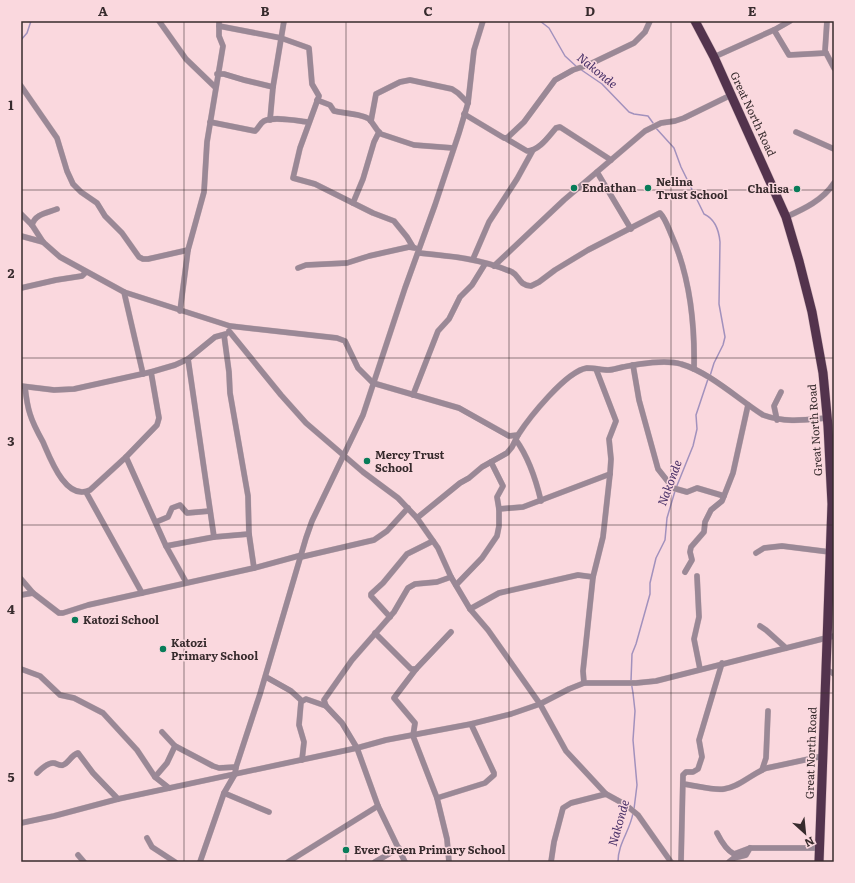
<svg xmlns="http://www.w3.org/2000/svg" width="855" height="883" viewBox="0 0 855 883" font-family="Literata,serif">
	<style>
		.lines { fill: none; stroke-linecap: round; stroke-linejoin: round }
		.stream { stroke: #a291bd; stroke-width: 1.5 }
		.minor-casing { stroke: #d3b5bb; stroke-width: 6 }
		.trunk-casing { stroke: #d3b5bb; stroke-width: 10 }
		.minor { stroke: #9a8896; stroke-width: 5.5 }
		.trunk { stroke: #53334d; stroke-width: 9 }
		.grid { fill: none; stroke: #372b2d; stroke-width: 1; stroke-opacity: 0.55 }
		.poi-dot { fill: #087c59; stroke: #fad8de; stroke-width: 1.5 }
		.labels { text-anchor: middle; stroke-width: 3; stroke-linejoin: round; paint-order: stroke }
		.street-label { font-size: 11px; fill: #372b2d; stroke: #fad8de }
		.poi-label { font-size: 11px; font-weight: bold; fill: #372b2d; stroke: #fad8de; text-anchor: start }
		.water-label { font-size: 12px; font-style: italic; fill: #472f67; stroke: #fad8de }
		.neatline { fill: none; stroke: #372b2d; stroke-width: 1.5 }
		.grid-label { font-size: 13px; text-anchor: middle; font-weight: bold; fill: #372b2d }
	</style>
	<rect width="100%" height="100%" fill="#fad8de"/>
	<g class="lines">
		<!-- stream -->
		<g class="stream">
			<polyline points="540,21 549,28 565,56 577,67"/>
			<polyline points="21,40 27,33 31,21"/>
			<polyline points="580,69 602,84 629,112 634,114 648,116 653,123"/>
			<path d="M655,127L674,148L681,167L704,214C715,219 719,231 720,242L719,304L725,337L723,345L714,363L710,376"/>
			<polyline points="676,488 693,446 697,429 696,415 708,379"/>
			<polyline points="634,809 637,785 633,740 635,711 633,693 631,681 632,654 636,644 650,594 650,583 656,558 665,540 667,518 675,491"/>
			<path d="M618,862C618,843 630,831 633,813"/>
		</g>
		<!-- minor casing -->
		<g class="minor-casing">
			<g id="minor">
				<polyline points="159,21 186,59 215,87"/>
				<polyline points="827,21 825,51 834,68"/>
				<polyline points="219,26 281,38 309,48 312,84 319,96 300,148 293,178 315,184 373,213 394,221 407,237 413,247"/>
				<polyline points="774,30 789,55 826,53"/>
				<polyline points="714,57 776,29 790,21"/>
				<polyline points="217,74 224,74 244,80 273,87"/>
				<polyline points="21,86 57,138 67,171 73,184 81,192 97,203 105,216 122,233 139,257 143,259 148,259 188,250"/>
				<path d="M317,100L330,105L334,111C343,113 363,114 369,119C374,124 376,130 381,134L414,145L453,148"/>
				<polyline points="464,114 504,138 507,138 524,122 555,80 573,70 588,65 634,43 645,32 650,21"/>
				<polyline points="270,120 273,87 284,21"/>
				<polyline points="371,121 376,94 400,82 410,80 452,89 458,93 468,103"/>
				<path d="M210,122L255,131C259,128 260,123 264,121C274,116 298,121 309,122"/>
				<polyline points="796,132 834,149"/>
				<path d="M505,138L527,151C539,151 549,136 556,128L560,127L611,160"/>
				<polyline points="597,172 631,229"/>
				<polyline points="353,203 363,179 374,142 379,132"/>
				<path d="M21,214L32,225L43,242L60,257L124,292L230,326L337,338L345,341L358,368L373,383L459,408L509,436L518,435C529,418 566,371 587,368C594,368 602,370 608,370C613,370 618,368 623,367C639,364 665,359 681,364C709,372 738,399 763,415C785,423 805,420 827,418"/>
				<path d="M786,217C804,209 823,200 834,183"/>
				<path d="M32,225C35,214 47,213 57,209"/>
				<polyline points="21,236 43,242"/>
				<path d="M419,253C451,256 482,259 512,272C520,276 518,285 531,286L539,282L555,270L588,250L660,213C665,218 668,227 671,234C690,276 695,323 694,369"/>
				<polyline points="473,259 489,222 517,179 533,150"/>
				<polyline points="494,266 564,200 645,131 661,123 675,121 684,118 731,95"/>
				<polyline points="298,268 306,265 347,263 369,256 409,247 415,248"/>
				<polyline points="21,288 56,280 82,276 86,272"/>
				<polyline points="124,292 143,374"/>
				<polyline points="180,311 188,250 204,192 207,142 223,46 219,36 219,21"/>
				<polyline points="229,331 281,395 306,423 363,472 398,498 417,518 438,548 451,577 470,609 488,630 540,704 566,751 606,794"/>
				<polyline points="224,335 229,372 230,393 248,496 249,534 254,568"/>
				<polyline points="188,359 214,537"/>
				<polyline points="633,365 639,400 658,469 673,488 687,492 697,488 724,496"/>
				<polyline points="21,386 54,390 74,389 151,372 175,365 188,359 215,337 226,334"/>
				<path d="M25,387C26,396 27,405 30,414C33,424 38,433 43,442C50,458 66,502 90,490L126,457L157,425L159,418L151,372"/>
				<polyline points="413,395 438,331 449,319 460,297 472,285 485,264"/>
				<polyline points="777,420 774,406 781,392"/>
				<path d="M516,440C529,458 536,480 541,501"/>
				<polyline points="126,457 166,546 186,582"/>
				<polyline points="86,492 142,593"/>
				<polyline points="499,509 523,507 610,474"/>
				<polyline points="417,518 460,483 469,478 482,467 507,453 512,447 518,435"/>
				<polyline points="156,522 168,517 172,508 180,505 187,513 210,511"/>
				<polyline points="166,546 214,537 249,534"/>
				<polyline points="756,553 764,548 782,546 830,552"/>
				<polyline points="301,557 374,540 387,531 408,508"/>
				<polyline points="685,572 692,560 690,552 691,547 704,532 705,522 711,510 722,501 733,473 748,405"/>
				<polyline points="697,576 699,617 694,639 700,669"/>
				<polyline points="21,579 33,593 59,613 63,613 88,605 254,568 302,555"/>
				<polyline points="456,585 482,558 497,536 499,526 499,509 497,497 503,486 491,462"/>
				<polyline points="21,595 33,593"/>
				<polyline points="470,609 499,593 578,575 593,577"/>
				<polyline points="390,617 371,596 371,594 383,583 407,554 433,541"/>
				<polyline points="760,626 766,630 786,648"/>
				<polyline points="375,633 411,669 416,669"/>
				<polyline points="21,669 40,676 60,695 74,698 103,713 137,750 155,777 169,788"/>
				<polyline points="826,669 834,674"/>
				<polyline points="266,677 291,691 302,701"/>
				<polyline points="584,683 583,671 593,577 603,537 610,474 611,459 609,439 616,421 596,369"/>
				<polyline points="162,732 175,746 213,766 219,768 236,767"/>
				<polyline points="302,760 304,742 299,725 301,702 306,699 326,706"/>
				<polyline points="762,770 766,758 768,711"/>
				<path d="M37,773C41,769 47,763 53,763C57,763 59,766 63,765C69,763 71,755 78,753L93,773L118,799"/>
				<polyline points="155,777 167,763 175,746"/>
				<path d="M683,784C694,785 714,791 724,789C740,787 752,773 767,768L823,756"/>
				<polyline points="224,793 269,812"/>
				<polyline points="437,798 485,783 494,775 494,773 471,724"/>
				<polyline points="21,823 54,816 118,799 357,748 386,740 471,724 511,714 540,704 569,689 584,683 636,683 656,681 834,636"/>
				<path d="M717,833C721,841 726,850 734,854L750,848H819"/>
				<polyline points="147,838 152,847 175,862"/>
				<polyline points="78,855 84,862"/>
				<polyline points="200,862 224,793 235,774 236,767 260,694 306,538 312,521 363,415 405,288 435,205 459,133 468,103 474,50 483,21"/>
				<polyline points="288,862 378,806"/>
				<polyline points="375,862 399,848"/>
				<polyline points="405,862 378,806 357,748 342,723 326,706 324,700 352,660 394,612 408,588 415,584 437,582 451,577"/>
				<polyline points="449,862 447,839 437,798 413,736 415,723 394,698 416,669 451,632"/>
				<polyline points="551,862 554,842 563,808 571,803 606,794 626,805 638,815 671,862"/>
				<polyline points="681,862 683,775 686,772 693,772 698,769 702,757 699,740 722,663"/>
				<polyline points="729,862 734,858 746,855 750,848"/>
			</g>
		</g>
		<!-- trunk casing -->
		<g class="trunk-casing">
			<polyline id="trunk" points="695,21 714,57 786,217 799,261 812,312 823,373 828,426 832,504 819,862"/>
		</g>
		<!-- minor -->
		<use href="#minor" class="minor"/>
		<!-- trunk -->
		<use href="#trunk" class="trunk"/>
	</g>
	<!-- grid -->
	<path class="grid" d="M184,21V862M346,21V862M509,21V862M671,21V862M21,190H834M21,358H834M21,525H834M21,693H834"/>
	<!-- markers -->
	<g class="poi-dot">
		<circle cx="574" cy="188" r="4"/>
		<circle cx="648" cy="188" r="4"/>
		<circle cx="797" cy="189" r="4"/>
		<circle cx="367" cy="461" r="4"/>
		<circle cx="75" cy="620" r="4"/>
		<circle cx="163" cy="649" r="4"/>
		<circle cx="346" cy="850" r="4"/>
	</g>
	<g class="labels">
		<!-- street labels -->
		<g class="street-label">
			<text transform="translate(753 114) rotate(65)" y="4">Great North Road</text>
			<text transform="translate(815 430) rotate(-94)" y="4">Great North Road</text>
			<text transform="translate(811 753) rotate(-88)" y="4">Great North Road</text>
		</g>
		<!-- poi labels -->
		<g class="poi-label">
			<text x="656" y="186">Nelina<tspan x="656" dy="13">Trust School</tspan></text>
			<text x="582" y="192">Endathan</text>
			<text x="789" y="193" text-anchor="end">Chalisa</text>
			<text x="375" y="459">Mercy Trust<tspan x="375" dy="13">School</tspan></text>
			<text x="83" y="624">Katozi School</text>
			<text x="171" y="647">Katozi<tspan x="171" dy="13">Primary School</tspan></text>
			<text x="354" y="854">Ever Green Primary School</text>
		</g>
		<!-- water labels -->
		<g class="water-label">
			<text transform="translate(597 71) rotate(39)" y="4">Nakonde</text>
			<text transform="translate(670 483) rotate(-70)" y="4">Nakonde</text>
			<text transform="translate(619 823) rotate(-74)" y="4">Nakonde</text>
		</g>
	</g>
	<!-- border -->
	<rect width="855" height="883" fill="none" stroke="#fad8de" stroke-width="44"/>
	<!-- north arrow -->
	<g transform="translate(805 833) rotate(153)" stroke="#fad8de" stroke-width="3" paint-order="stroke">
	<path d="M0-3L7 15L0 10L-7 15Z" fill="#372b2d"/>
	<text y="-6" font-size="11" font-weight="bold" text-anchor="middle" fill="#372b2d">N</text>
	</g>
	<rect x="22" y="22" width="811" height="839" class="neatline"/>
	<g class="grid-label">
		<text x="103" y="16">A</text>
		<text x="265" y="16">B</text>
		<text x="428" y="16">C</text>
		<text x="590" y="16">D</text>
		<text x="752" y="16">E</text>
		<text x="11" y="110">1</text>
		<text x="11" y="278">2</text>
		<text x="11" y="446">3</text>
		<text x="11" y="614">4</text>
		<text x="11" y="782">5</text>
	</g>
</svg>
